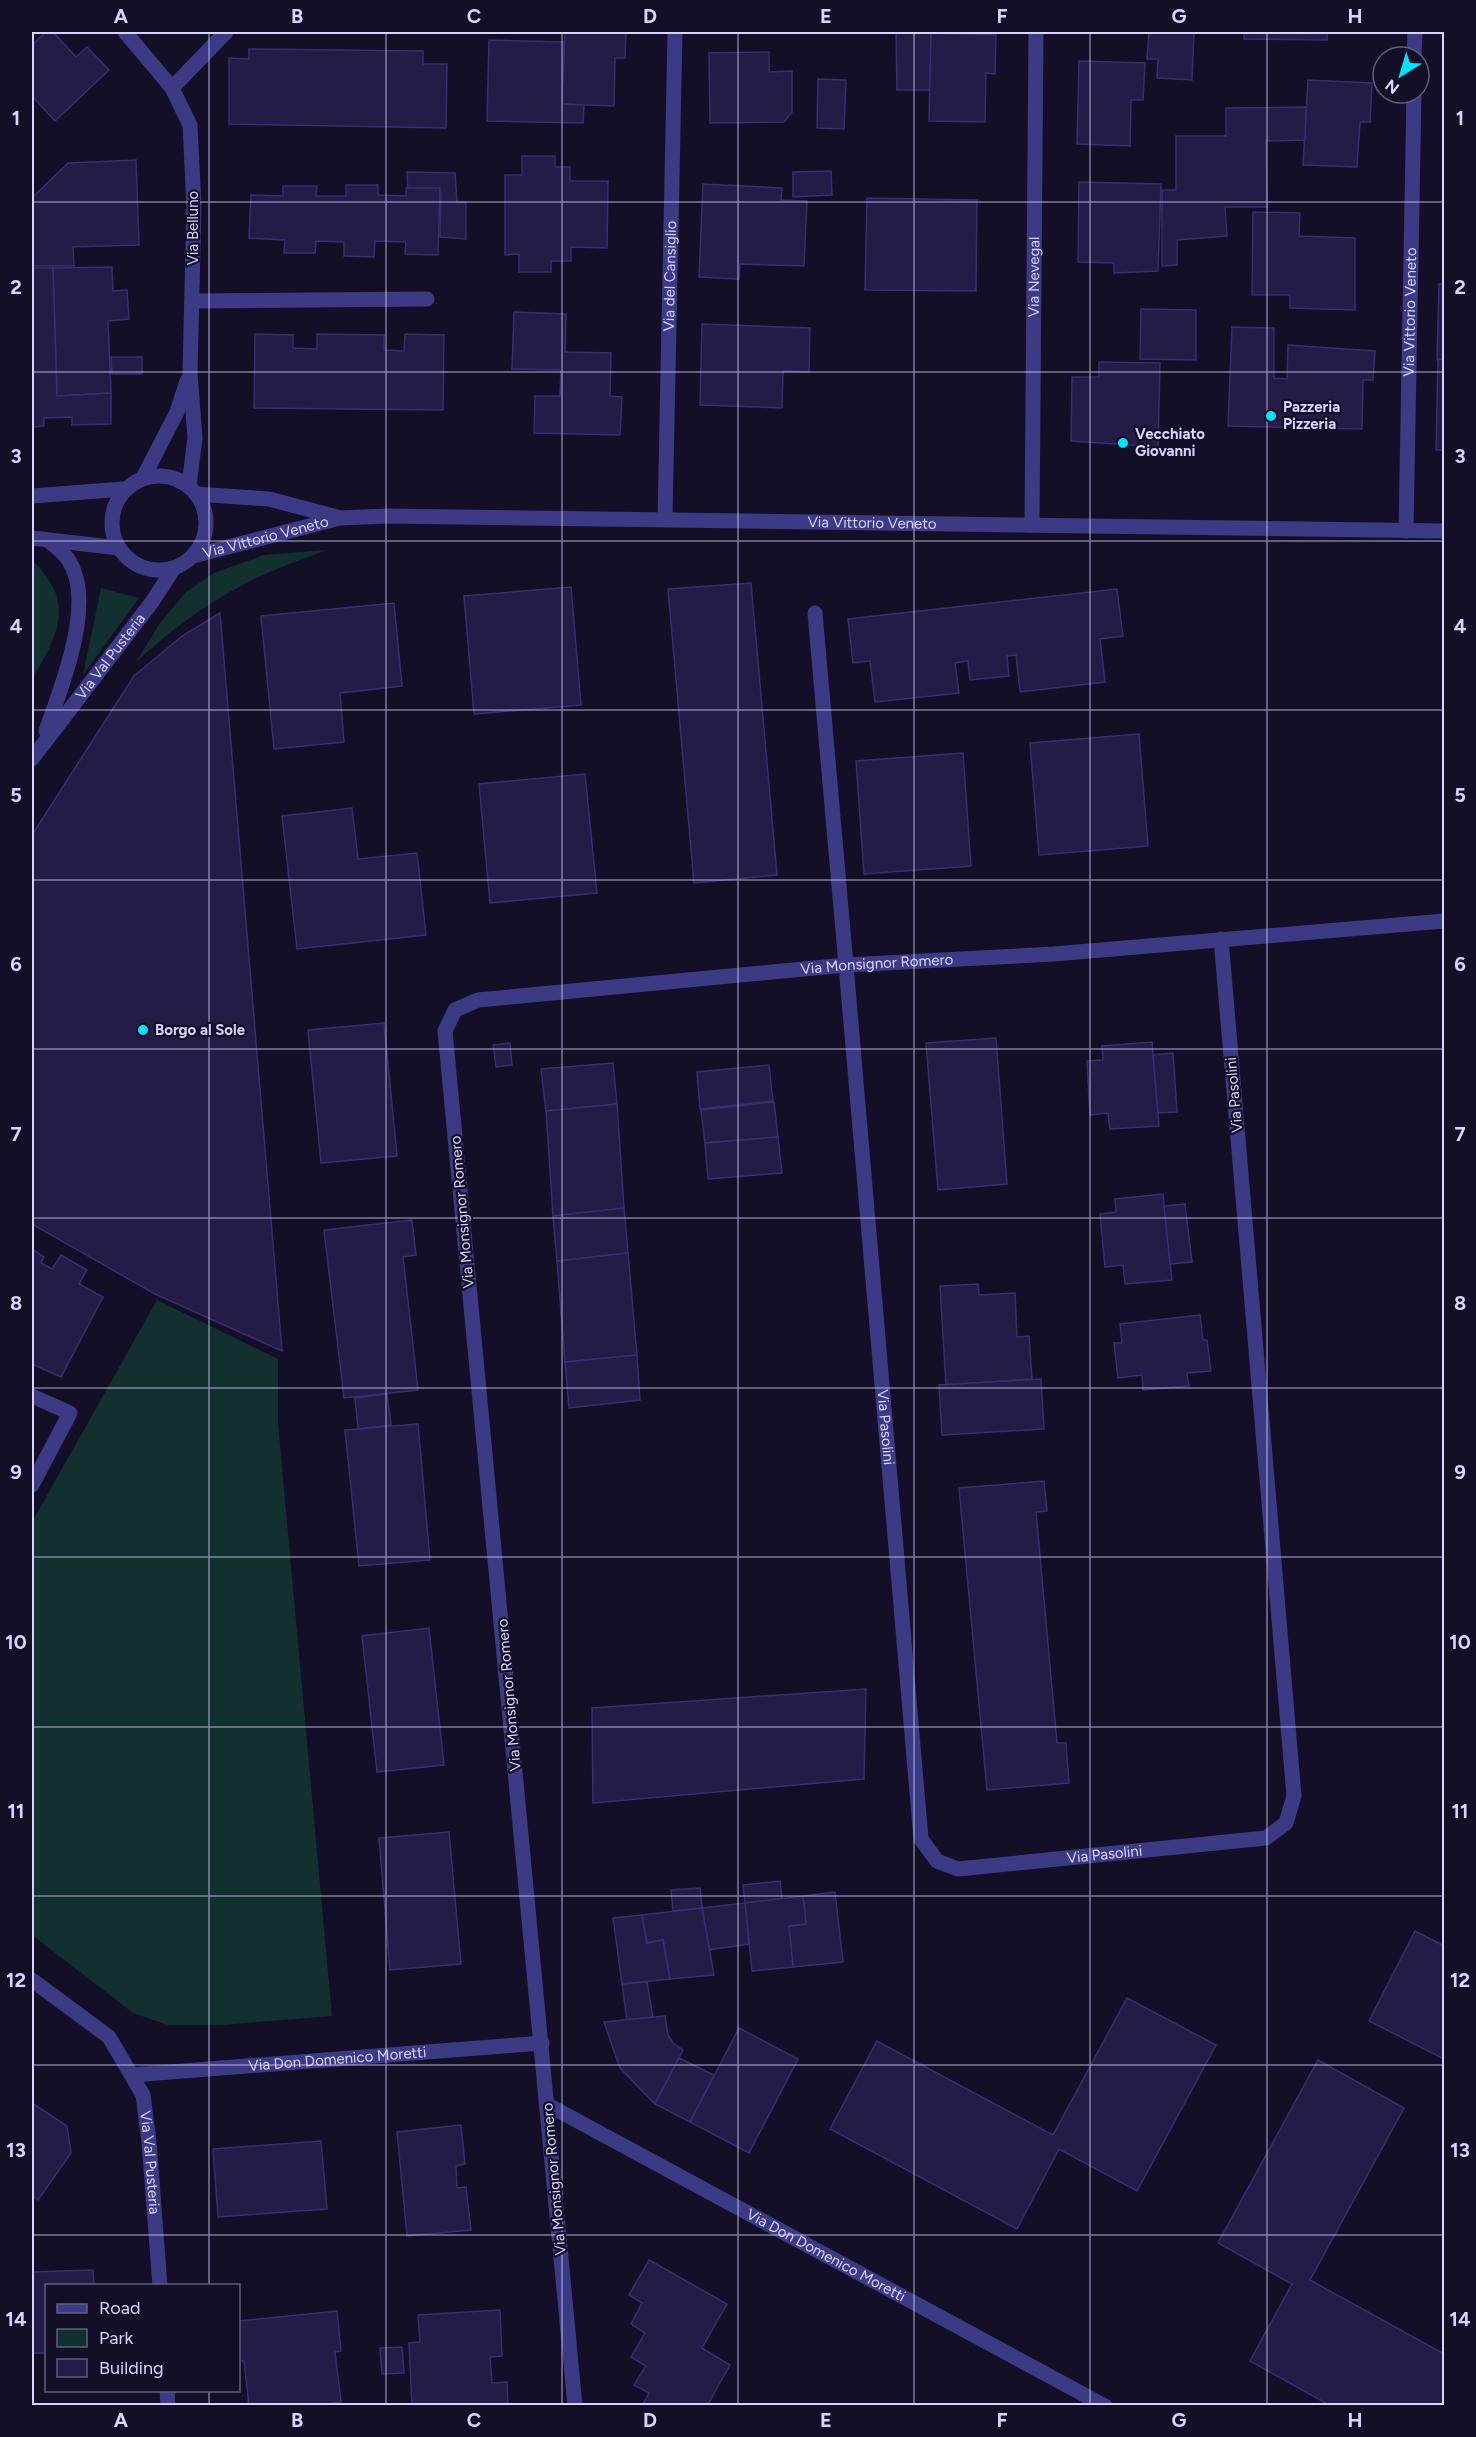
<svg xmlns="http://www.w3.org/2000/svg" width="1476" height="2437" viewBox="0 0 1476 2437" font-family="Figtree,sans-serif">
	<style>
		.green { fill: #12302f }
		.building { fill: #241b47; stroke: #3b2d73; stroke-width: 1.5 }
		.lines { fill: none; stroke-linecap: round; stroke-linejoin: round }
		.service { stroke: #3d3a85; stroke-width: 15 }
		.minor { stroke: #3d3a85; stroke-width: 15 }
		.grid { fill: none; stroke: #d9d4ff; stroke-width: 1.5; stroke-opacity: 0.55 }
		.poi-dot { fill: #00e5ff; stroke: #130f26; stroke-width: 2 }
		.labels { text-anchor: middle; stroke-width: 4.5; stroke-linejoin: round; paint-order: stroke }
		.street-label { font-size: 15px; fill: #d9d4ff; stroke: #130f26 }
		.poi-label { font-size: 15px; font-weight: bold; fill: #d9d4ff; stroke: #130f26; text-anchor: start }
		.neatline { fill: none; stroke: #d9d4ff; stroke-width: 2 }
		.grid-label { font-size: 20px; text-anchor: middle; font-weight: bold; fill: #d9d4ff }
	</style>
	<rect width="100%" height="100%" fill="#130f26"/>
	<!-- green -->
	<g class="green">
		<path d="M327,550C298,561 268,571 241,586C202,606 168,633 136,662L160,623L185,593L214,573L264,555Z"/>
		<path d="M32,562C40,566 43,572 48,579C73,613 50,648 32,680Z"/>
		<polygon points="101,588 139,598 83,675"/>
		<polygon points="157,1300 278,1359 278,1423 332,2016 221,2025 168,2025 133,2013 32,1935 32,1522"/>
	</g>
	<!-- building -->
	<g class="building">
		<polygon points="46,32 53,32 76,57 87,47 109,70 55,121 32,96 32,45"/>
		<polygon points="565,32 626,32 625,58 615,58 614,106 562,104"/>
		<polygon points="896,32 941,32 941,34 931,33 930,90 897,90"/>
		<polygon points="1149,32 1194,32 1192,80 1157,78 1158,59 1147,59"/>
		<polygon points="1244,32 1327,32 1327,40 1244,39"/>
		<polygon points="931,33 996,35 995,74 986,73 985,122 929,121"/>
		<polygon points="489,40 564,42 562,104 584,105 583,123 487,121"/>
		<polygon points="249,49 423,51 423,64 447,64 446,128 229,124 229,58 249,59"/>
		<polygon points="769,52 769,72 792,71 792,112 784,122 710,123 709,53"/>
		<polygon points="1079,61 1145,63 1143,100 1131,100 1130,146 1077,144"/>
		<polygon points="818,79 846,80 844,129 817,128"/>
		<polygon points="1308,80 1372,83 1370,122 1360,122 1357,167 1303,165"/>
		<polygon points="1306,107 1305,140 1266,141 1267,207 1225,207 1227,236 1177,240 1177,265 1162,266 1162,190 1176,190 1176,136 1226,136 1226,108"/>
		<polygon points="522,156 555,156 555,167 570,167 570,181 608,181 607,248 571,247 571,261 551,261 551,272 519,272 519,254 505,255 505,175 522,175"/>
		<polygon points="136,160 139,245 73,247 74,266 32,266 32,198 68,163"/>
		<polygon points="831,171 832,195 793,197 793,172"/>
		<polygon points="407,172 455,173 457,202 466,202 466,239 440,237 441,193 408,193"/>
		<polygon points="1079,182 1161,184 1158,271 1114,273 1114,263 1078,262"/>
		<polygon points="703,184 782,188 781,200 807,201 804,266 740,264 739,279 699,277"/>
		<polygon points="346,185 378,185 378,195 406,196 406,188 440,188 438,255 405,254 406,242 375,241 374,257 344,256 344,242 316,241 315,253 284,253 285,240 249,238 251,195 283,196 283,186 317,186 316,196 346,196"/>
		<polygon points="867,198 977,200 976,291 865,290"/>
		<polygon points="1253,212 1300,213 1299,236 1355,238 1355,310 1290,308 1290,295 1252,295"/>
		<polygon points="112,267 113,291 127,290 129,319 108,321 111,393 57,396 53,268"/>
		<polygon points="32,268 53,268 57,396 111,393 111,424 72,425 72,417 44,418 44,426 32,427"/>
		<polygon points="1439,284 1444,284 1444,360 1437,360"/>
		<polygon points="1141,309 1196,310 1196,360 1140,359"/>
		<polygon points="514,312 566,314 565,352 611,353 610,396 622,397 620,435 534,433 535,396 560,396 561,370 512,369"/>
		<polygon points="702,324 810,328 809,372 783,371 782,408 700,405"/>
		<polygon points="1232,327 1274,328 1274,378 1287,379 1288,345 1375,351 1373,380 1363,380 1362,429 1228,426"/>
		<polygon points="255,334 293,335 293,348 317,349 317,334 384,335 384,350 404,351 405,334 444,335 443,410 254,408"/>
		<polygon points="111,357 142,357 142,374 112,374"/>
		<polygon points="1438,359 1444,360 1444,450 1436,450"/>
		<polygon points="1099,362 1160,363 1158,447 1071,441 1072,377 1099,377"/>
		<polygon points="751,583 777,875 694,883 668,589"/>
		<polygon points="571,587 581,705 474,714 464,596"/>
		<polygon points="1117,589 1123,636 1100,639 1105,682 1020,692 1016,655 1007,656 1009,676 970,680 968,661 955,663 959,693 875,702 870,661 853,663 848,619"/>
		<polygon points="394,603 402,686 340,693 344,742 274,749 261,616"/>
		<polygon points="220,613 282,1351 155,1294 32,1224 32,835 134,676 182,636"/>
		<polygon points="1139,734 1148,846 1039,855 1030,743"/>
		<polygon points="963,753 971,866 864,874 856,761"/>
		<polygon points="585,774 597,893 490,903 479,784"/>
		<polygon points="352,808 358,859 417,853 426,935 297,949 282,816"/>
		<polygon points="384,1023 397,1156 321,1163 308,1030"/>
		<polygon points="996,1038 1007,1184 938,1190 926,1043"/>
		<polygon points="1152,1042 1159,1126 1110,1129 1108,1113 1090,1115 1087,1061 1103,1060 1102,1046"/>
		<polygon points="510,1043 512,1065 496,1067 493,1045"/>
		<polygon points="1173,1053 1177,1112 1158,1113 1153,1055"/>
		<polygon points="613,1063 617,1104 546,1111 541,1069"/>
		<polygon points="769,1065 773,1101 700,1109 697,1072"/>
		<polygon points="774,1102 778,1137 705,1143 701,1110"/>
		<polygon points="617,1104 624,1208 553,1216 546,1111"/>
		<polygon points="778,1137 782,1173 708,1179 705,1143"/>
		<polygon points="1163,1194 1172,1280 1125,1284 1123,1265 1105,1267 1100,1214 1116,1212 1115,1199"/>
		<polygon points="1185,1204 1192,1262 1170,1264 1164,1206"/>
		<polygon points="624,1208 628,1253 557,1261 553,1216"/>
		<polygon points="412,1220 416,1255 403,1257 418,1390 344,1398 324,1230"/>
		<polygon points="32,1249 44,1257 41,1263 52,1269 61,1255 87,1270 79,1284 103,1297 61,1377 32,1364"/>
		<polygon points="628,1253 637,1355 565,1362 557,1261"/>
		<polygon points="978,1284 979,1295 1015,1293 1017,1337 1029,1336 1032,1379 946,1385 940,1286"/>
		<polygon points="1200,1315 1203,1340 1207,1340 1211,1371 1187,1373 1189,1386 1143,1390 1142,1375 1118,1378 1114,1343 1122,1343 1120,1324"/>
		<polygon points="637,1355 640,1400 569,1408 565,1362"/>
		<polygon points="1041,1379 1044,1429 942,1435 939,1385"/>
		<polygon points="387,1394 391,1425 358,1429 355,1398"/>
		<polygon points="418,1424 430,1560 359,1566 345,1430"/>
		<polygon points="1044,1481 1047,1511 1036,1512 1057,1743 1066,1743 1069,1783 987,1790 959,1488"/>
		<polygon points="429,1628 444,1765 377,1772 362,1636"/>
		<polygon points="866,1689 864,1779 593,1803 592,1708"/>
		<polygon points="449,1832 461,1964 390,1970 379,1838"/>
		<polygon points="780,1881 782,1899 745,1903 743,1885"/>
		<polygon points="700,1888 702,1908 673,1911 671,1890"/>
		<polygon points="835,1892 843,1962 793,1967 789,1926 806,1924 803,1896"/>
		<polygon points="803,1896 806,1924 789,1926 793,1967 752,1971 745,1903"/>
		<polygon points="745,1903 749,1944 709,1950 702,1908"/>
		<polygon points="702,1908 714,1975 670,1979 663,1940 647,1943 642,1915"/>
		<polygon points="642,1915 647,1943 663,1940 670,1979 622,1984 613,1918"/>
		<polygon points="1415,1931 1444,1946 1444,2059 1369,2021"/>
		<polygon points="647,1982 653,2017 627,2020 622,1984"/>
		<polygon points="1127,1998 1216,2045 1137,2191 1059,2149 1017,2229 830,2129 877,2041 1053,2135"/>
		<polygon points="665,2016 668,2035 673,2043 683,2050 655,2104 620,2068 604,2022"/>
		<polygon points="739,2028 798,2059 749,2153 690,2122"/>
		<polygon points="679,2058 714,2075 690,2122 655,2104"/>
		<polygon points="1318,2060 1404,2108 1310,2280 1444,2354 1444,2406 1331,2406 1250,2361 1292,2284 1218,2243"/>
		<polygon points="32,2103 67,2126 71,2153 38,2200 32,2195"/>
		<polygon points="461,2125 465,2164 456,2166 457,2188 466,2187 471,2230 407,2236 397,2132"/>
		<polygon points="321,2141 327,2209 218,2217 213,2149"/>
		<polygon points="649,2260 727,2304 702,2348 730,2365 707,2406 642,2406 649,2393 634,2385 646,2366 631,2357 645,2333 631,2324 642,2303 629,2295"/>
		<polygon points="93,2270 94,2286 46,2286 46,2353 32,2353 32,2272"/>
		<polygon points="500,2310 502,2356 490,2357 492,2383 507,2382 508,2406 412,2406 409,2343 420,2342 418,2315"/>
		<polygon points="337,2311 341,2351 335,2352 341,2402 306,2406 249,2406 244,2361 238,2361 238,2321"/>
		<polygon points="402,2347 404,2373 382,2374 380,2348"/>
	</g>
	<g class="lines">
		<!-- service -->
		<g class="service">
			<polyline points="192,301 427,299"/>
			<polyline points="815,613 846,965"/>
			<polyline points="32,1396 70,1413 32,1485"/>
		</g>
		<!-- minor -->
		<g class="minor">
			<polyline points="125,32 172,88 190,125 194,207 190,373 195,438 189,486"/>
			<polyline points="1414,57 1415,32"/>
			<polyline points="172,88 226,32"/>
			<circle cx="159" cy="523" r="47"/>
			<polyline points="143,478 177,412 187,381"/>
			<polyline points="196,494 269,499 337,517"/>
			<polyline points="32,496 124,489"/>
			<path id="s1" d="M665,519L675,32"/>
			<path id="s2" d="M1032,525L1036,32"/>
			<path id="s3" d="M1406,531L1414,93"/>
			<polyline points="32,538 119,548"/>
			<path id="s4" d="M193,556L340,518L388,516L1444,531"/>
			<path d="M46,731C61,688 96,603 69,561C65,553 56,547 49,541"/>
			<path id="s5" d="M32,759L152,602L174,568"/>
			<path id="s6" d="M846,965L921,1839L937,1861L958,1869L1266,1838L1286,1823L1294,1796L1221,939"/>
			<path id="s7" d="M32,1980L109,2037L143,2095L149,2142L160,2286"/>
			<path id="s8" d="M132,2075L542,2043"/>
			<path id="s9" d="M548,2105L1105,2406"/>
			<polyline points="167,2390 168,2406"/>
			<path id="s10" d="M575,2406L445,1031L455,1010L478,1000L846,965L1054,954L1444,921"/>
		</g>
	</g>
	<!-- grid -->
	<path class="grid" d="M209,32V2286M386,32V2406M562,32V2406M738,32V2406M914,32V2406M1090,32V2406M1267,32V2406M32,202H1444M32,372H1444M32,541H1444M32,710H1444M32,880H1444M32,1049H1444M32,1218H1444M32,1388H1444M32,1557H1444M32,1727H1444M32,1896H1444M32,2065H1444M32,2235H1444M209,2390V2406"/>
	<!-- markers -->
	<g class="poi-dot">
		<circle cx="1271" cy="416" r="6"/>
		<circle cx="1123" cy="443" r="6"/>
		<circle cx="143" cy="1030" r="6"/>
	</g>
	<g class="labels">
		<!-- street labels -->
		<g class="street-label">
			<text transform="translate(193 228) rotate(-90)" y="5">Via Belluno</text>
			<text dy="5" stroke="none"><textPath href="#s1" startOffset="243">Via del Cansiglio</textPath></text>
			<text dy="5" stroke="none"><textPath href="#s2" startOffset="248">Via Nevegal</textPath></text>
			<text dy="5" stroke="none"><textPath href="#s3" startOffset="219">Via Vittorio Veneto</textPath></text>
			<text dy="5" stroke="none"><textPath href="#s4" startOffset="684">Via Vittorio Veneto</textPath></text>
			<text dy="5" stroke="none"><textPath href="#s4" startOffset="75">Via Vittorio Veneto</textPath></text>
			<text dy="5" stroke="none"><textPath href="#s5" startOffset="129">Via Val Pusteria</textPath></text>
			<text dy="5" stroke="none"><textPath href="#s10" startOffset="1830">Via Monsignor Romero</textPath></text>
			<text transform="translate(1234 1095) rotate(-95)" y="5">Via Pasolini</text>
			<text transform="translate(462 1212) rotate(-95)" y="5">Via Monsignor Romero</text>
			<text dy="5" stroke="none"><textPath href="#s6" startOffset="464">Via Pasolini</textPath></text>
			<text transform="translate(509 1695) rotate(-95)" y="5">Via Monsignor Romero</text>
			<text dy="5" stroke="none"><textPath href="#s6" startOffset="1074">Via Pasolini</textPath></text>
			<text dy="5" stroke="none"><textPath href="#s8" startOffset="206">Via Don Domenico Moretti</textPath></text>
			<text dy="5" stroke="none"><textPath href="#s7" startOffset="231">Via Val Pusteria</textPath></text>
			<text transform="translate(554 2179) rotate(-95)" y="5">Via Monsignor Romero</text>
			<text dy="5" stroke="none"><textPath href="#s9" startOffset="316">Via Don Domenico Moretti</textPath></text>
		</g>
		<!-- poi labels -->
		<g class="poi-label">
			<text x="1283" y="412">Pazzeria<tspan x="1283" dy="17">Pizzeria</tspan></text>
			<text x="1135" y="439">Vecchiato<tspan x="1135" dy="17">Giovanni</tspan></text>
			<text x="155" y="1035">Borgo al Sole</text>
		</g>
	</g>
	<!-- border -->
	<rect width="1476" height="2437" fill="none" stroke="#130f26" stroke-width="66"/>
	<!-- legend -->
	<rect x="45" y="2284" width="195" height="108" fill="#130f26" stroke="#625e7d" stroke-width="1.5"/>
	<rect x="57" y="2304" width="30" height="9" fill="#3d3a85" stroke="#625e7d" stroke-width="1.5"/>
	<text x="99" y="2314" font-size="18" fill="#d9d4ff">Road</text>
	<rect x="57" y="2329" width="30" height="18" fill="#12302f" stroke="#625e7d" stroke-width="1.5"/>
	<text x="99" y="2344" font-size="18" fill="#d9d4ff">Park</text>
	<rect x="57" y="2359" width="30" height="18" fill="#241b47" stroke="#625e7d" stroke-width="1.5"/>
	<text x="99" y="2374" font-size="18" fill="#d9d4ff">Building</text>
	<!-- north arrow -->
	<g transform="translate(1401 75) rotate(217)"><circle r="28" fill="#130f26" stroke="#625e7d" stroke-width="1.5"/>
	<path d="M0-4.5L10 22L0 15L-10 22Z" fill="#00e5ff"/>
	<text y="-9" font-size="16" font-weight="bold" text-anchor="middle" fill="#d9d4ff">N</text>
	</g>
	<rect x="33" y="33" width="1410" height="2371" class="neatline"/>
	<g class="grid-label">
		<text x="121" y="23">A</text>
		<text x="297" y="23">B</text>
		<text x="474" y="23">C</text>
		<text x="650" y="23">D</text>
		<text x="826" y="23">E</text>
		<text x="1002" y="23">F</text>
		<text x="1179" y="23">G</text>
		<text x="1355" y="23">H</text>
		<text x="16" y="125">1</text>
		<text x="1460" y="125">1</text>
		<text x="16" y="294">2</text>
		<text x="1460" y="294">2</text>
		<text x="16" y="463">3</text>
		<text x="1460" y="463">3</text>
		<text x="16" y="633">4</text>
		<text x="1460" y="633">4</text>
		<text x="16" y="802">5</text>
		<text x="1460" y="802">5</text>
		<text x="16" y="971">6</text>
		<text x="1460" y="971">6</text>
		<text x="16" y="1141">7</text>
		<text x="1460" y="1141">7</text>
		<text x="16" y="1310">8</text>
		<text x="1460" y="1310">8</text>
		<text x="16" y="1479">9</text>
		<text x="1460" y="1479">9</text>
		<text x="16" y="1649">10</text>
		<text x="1460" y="1649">10</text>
		<text x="16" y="1818">11</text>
		<text x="1460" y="1818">11</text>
		<text x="16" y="1987">12</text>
		<text x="1460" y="1987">12</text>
		<text x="16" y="2157">13</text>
		<text x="1460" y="2157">13</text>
		<text x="16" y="2326">14</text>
		<text x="1460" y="2326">14</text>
		<text x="121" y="2427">A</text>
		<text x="297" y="2427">B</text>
		<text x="474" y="2427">C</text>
		<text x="650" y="2427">D</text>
		<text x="826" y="2427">E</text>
		<text x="1002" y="2427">F</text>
		<text x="1179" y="2427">G</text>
		<text x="1355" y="2427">H</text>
	</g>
</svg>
